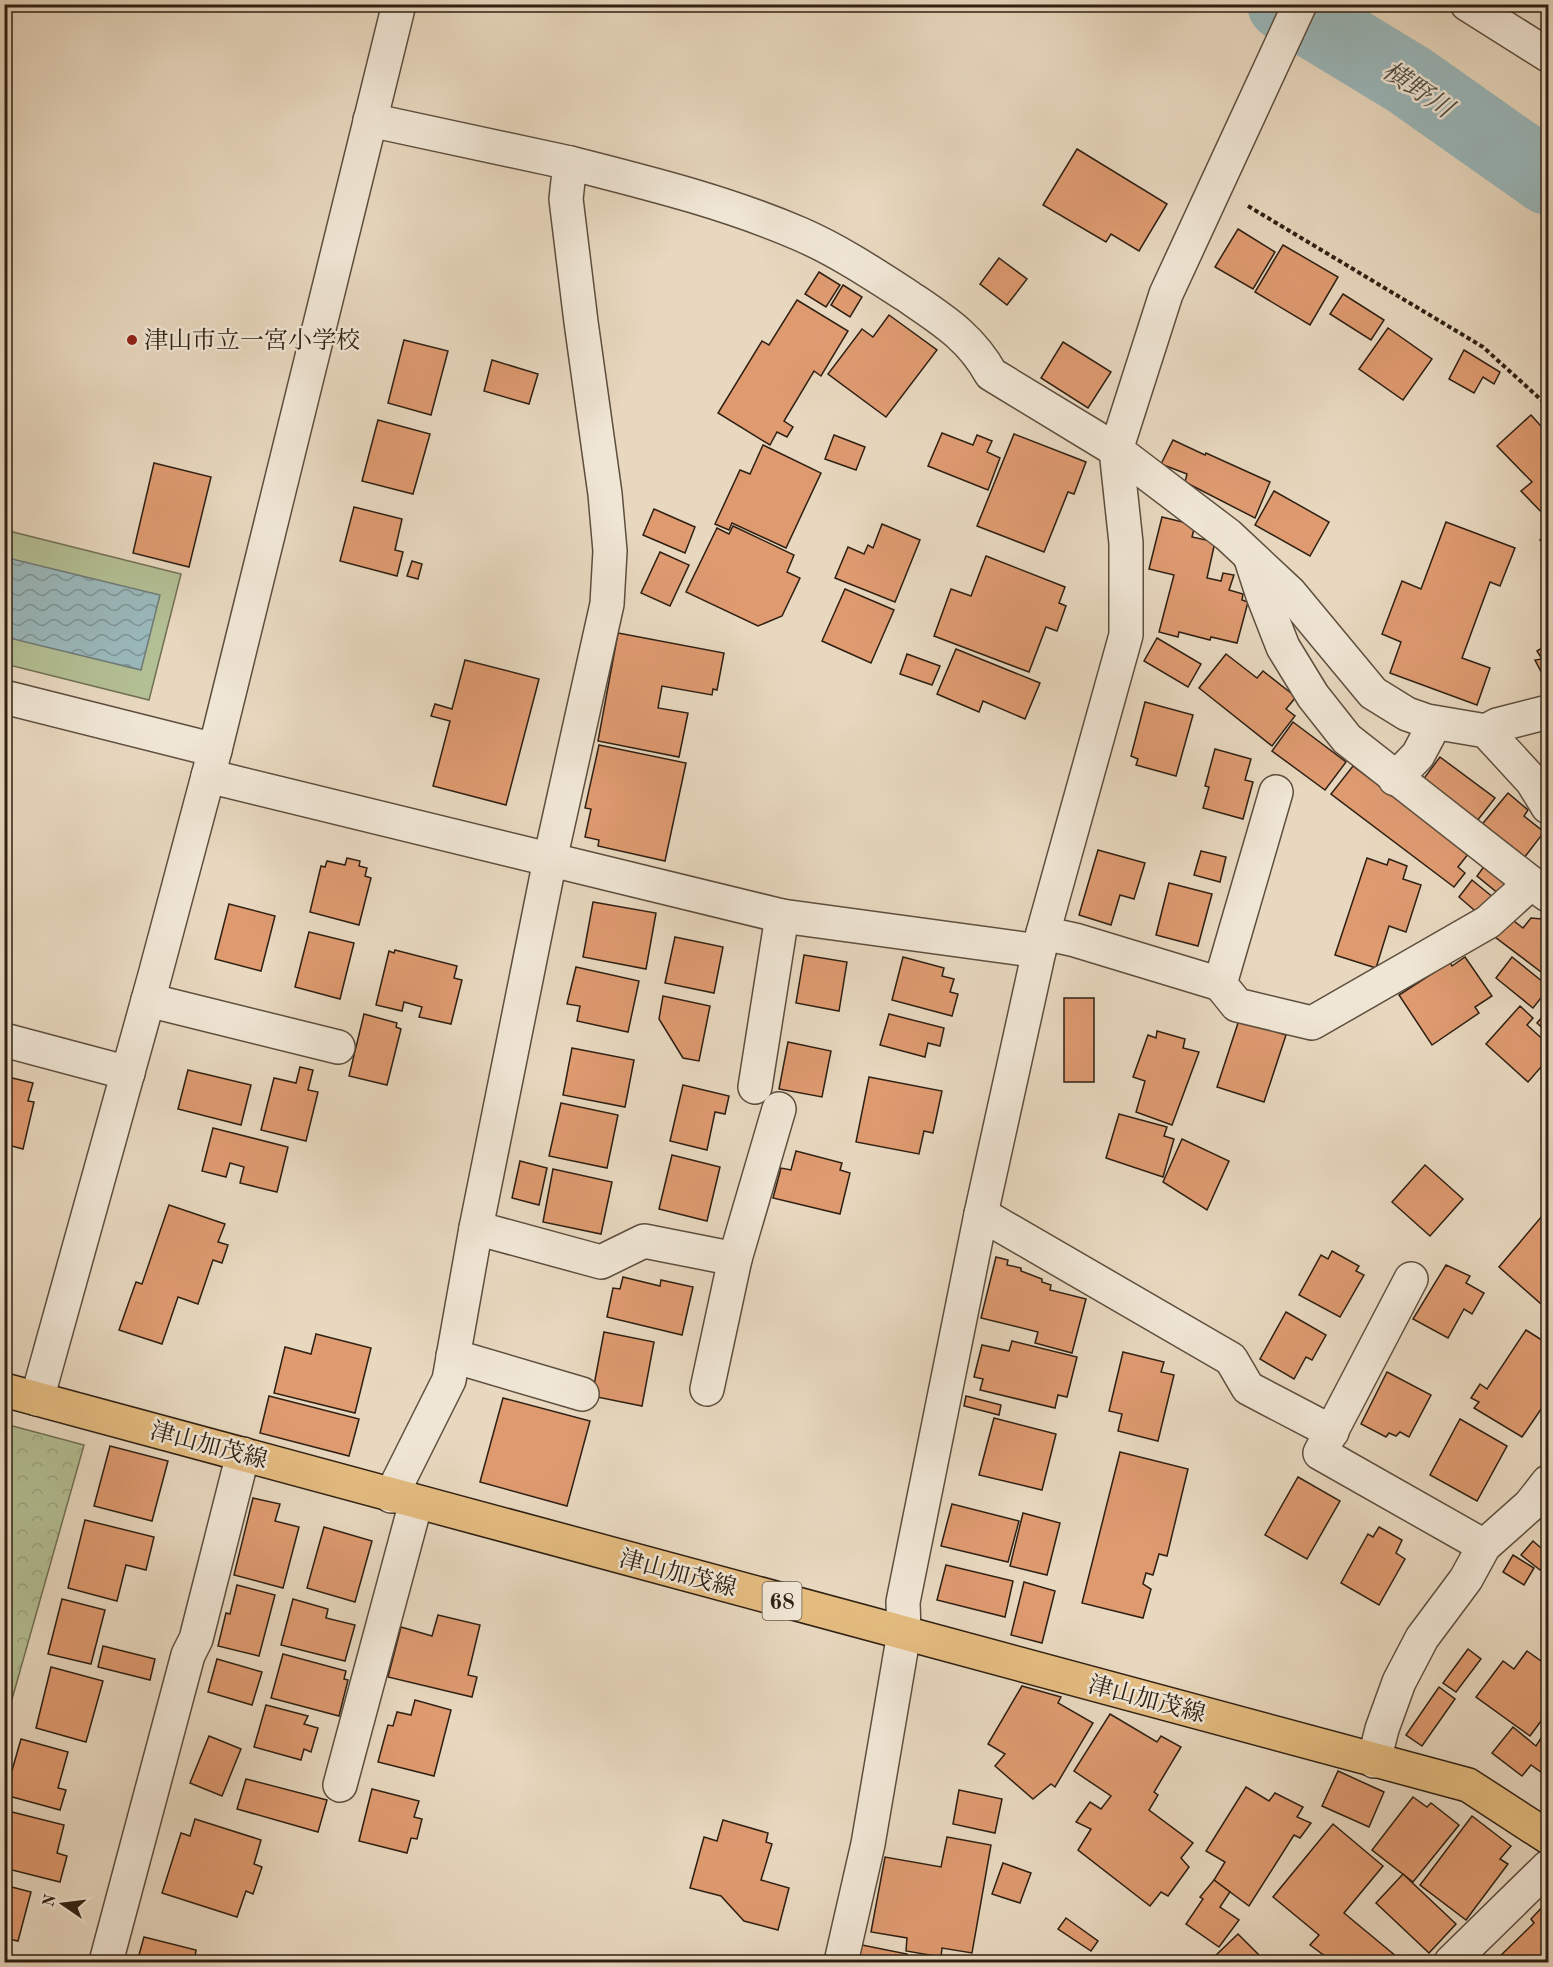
<svg xmlns="http://www.w3.org/2000/svg" width="1553" height="1967" viewBox="0 0 1553 1967" font-family="'Old Standard TT','Noto Serif JP',serif">
	<style>
		.forest { fill: url(#forest-crowns); stroke: #717054; stroke-width: 1.5 }
		.garden { fill: #b3bf94; stroke: #717054; stroke-width: 1.5 }
		.water { fill: url(#water-waves); stroke: #6f7b78; stroke-width: 1.5 }
		.lines { fill: none; stroke-linecap: round; stroke-linejoin: round }
		.river { stroke: #9ab8bb; stroke-width: 74 }
		.building { fill: #df9a70; stroke: #2f2013; stroke-width: 1.5 }
		.minor-casing { stroke: #5d4e3e; stroke-width: 36 }
		.primary-casing { stroke: #2f2013; stroke-width: 36 }
		.path { stroke: #2f2013; stroke-width: 4; stroke-dasharray: 4.5 3; stroke-linecap: butt }
		.minor { stroke: #f0e6d5; stroke-width: 33 }
		.primary { stroke: #e4bc80; stroke-width: 33 }
		.poi-dot { fill: #8f2418; stroke: #f0e6d5; stroke-width: 2 }
		.labels { text-anchor: middle; stroke-width: 5; stroke-linejoin: round; paint-order: stroke }
		.shield { fill: #f0e6d5; stroke: #695b4d; stroke-width: 1.5 }
		.shield-label { font-size: 22px; font-weight: bold; fill: #2f2013 }
		.poi-label { font-size: 24px; fill: #2f2013; stroke: #f0e6d5; text-anchor: start }
		.street-label { font-size: 24px; fill: #2f2013; stroke: #f0e6d5 }
		.water-label { font-size: 26px; font-style: italic; fill: #4f4e45; stroke: #f0e6d5 }
	</style>
	<defs>
		<pattern id="forest-crowns" width="20" height="18" patternUnits="userSpaceOnUse" patternTransform="scale(1.5)"><rect width="20" height="18" fill="#b3bf94"/><path d="M2 6a3 3 0 1 1 6 0M12 15a3 3 0 1 1 6 0" fill="none" stroke="#9aa47f"/></pattern>
		<pattern id="water-waves" width="16" height="10" patternUnits="userSpaceOnUse" patternTransform="scale(1.5)"><rect width="16" height="10" fill="#9ab8bb"/><path d="M0 5q4-4 8 0t8 0" fill="none" stroke="#7e9597"/></pattern>
	</defs>
	<rect width="100%" height="100%" fill="#e8d8bf"/>
	<filter id="stains"><feTurbulence type="fractalNoise" baseFrequency=".00333" numOctaves="4"/><feColorMatrix values="0 0 0 0 .2 0 0 0 0 .09 0 0 0 0 .02 0 0 0 .5 -.17"/></filter>
	<radialGradient id="worn" r=".72"><stop offset=".6" stop-color="#630" stop-opacity="0"/><stop offset="1" stop-color="#630" stop-opacity=".3"/></radialGradient>
	<!-- forest -->
	<polygon class="forest" points="5,1424 84,1445 5,1724 4,1424"/>
	<!-- garden -->
	<polygon class="garden" points="5,530 181,574 149,700 5,664"/>
	<!-- water -->
	<polygon class="water" points="12,559 160,595 141,670 5,637 5,588"/>
	<g class="lines">
		<!-- river -->
		<polyline class="river" points="1284,4 1409,80 1548,178"/>
	</g>
	<!-- building -->
	<g class="building">
		<polygon points="1077,149 1167,204 1139,251 1111,234 1106,242 1043,205"/>
		<polygon points="1238,229 1275,252 1253,289 1215,267"/>
		<polygon points="1283,245 1338,277 1310,325 1255,292"/>
		<polygon points="999,258 1027,279 1007,305 980,284"/>
		<polygon points="819,272 840,285 826,307 805,294"/>
		<polygon points="843,285 862,297 850,317 831,305"/>
		<polygon points="1343,294 1384,320 1371,340 1330,314"/>
		<polygon points="797,300 848,331 821,376 814,371 784,421 793,427 787,437 777,432 770,445 718,413 762,341 769,345"/>
		<polygon points="889,315 937,350 886,417 828,374 862,329 873,337"/>
		<polygon points="1388,328 1432,359 1403,400 1359,369"/>
		<polygon points="404,340 448,351 431,415 388,403"/>
		<polygon points="1063,342 1111,372 1088,408 1041,378"/>
		<polygon points="1464,350 1500,372 1494,384 1483,377 1474,393 1449,379"/>
		<polygon points="492,360 538,374 529,404 484,391"/>
		<polygon points="1531,415 1548,434 1548,519 1521,491 1532,482 1497,446"/>
		<polygon points="378,420 430,434 413,494 362,481"/>
		<polygon points="942,433 973,445 977,435 992,441 987,452 1000,458 988,490 928,466"/>
		<polygon points="1014,434 1086,462 1074,494 1068,492 1044,552 977,526"/>
		<polygon points="834,435 865,447 856,470 825,459"/>
		<polygon points="1173,440 1205,455 1206,453 1270,482 1255,518 1185,482 1187,474 1161,464"/>
		<polygon points="763,445 821,473 786,548 732,523 729,530 715,524 740,470 750,474"/>
		<polygon points="154,463 211,477 189,567 133,553"/>
		<polygon points="1274,491 1329,522 1310,556 1255,525"/>
		<polygon points="354,507 402,519 395,550 403,552 397,576 340,561"/>
		<polygon points="654,509 695,527 685,553 643,535"/>
		<polygon points="1162,517 1195,525 1192,537 1215,542 1207,578 1221,581 1223,573 1234,575 1229,590 1243,594 1242,600 1248,602 1237,643 1211,637 1210,640 1179,632 1178,637 1159,632 1174,575 1149,569"/>
		<polygon points="1446,522 1515,548 1500,586 1490,582 1462,658 1490,668 1477,705 1390,673 1401,642 1382,634 1402,581 1421,589"/>
		<polygon points="882,524 920,540 895,602 835,578 848,547 864,554 868,545 873,548"/>
		<polygon points="733,526 794,555 787,572 800,578 782,616 758,626 686,592 717,528 729,534"/>
		<polygon points="1548,533 1548,549 1540,540"/>
		<polygon points="660,552 689,565 670,606 641,593"/>
		<polygon points="986,556 1065,587 1059,603 1066,606 1057,631 1046,627 1029,672 934,636 951,589 971,596"/>
		<polygon points="412,561 422,564 418,579 407,576"/>
		<polygon points="845,589 894,610 871,663 822,641"/>
		<polygon points="618,633 724,653 717,690 713,689 712,695 662,686 658,708 688,713 679,757 598,741"/>
		<polygon points="1157,638 1201,664 1188,687 1144,661"/>
		<polygon points="1548,644 1548,685 1535,660 1542,659 1537,651"/>
		<polygon points="956,649 1040,683 1025,719 983,701 979,712 937,694"/>
		<polygon points="907,654 940,666 932,685 900,674"/>
		<polygon points="1226,654 1257,678 1263,671 1296,697 1286,709 1295,716 1272,746 1199,688"/>
		<polygon points="465,660 539,679 506,805 433,786 450,721 431,716 435,704 452,709"/>
		<polygon points="1145,702 1193,715 1176,776 1136,765 1138,759 1131,756"/>
		<polygon points="1293,722 1346,762 1325,790 1272,751"/>
		<polygon points="599,745 686,763 665,861 598,846 599,840 585,837 591,809 585,808"/>
		<polygon points="1215,749 1251,759 1245,780 1253,782 1243,819 1203,808 1209,787 1205,786"/>
		<polygon points="1440,757 1495,798 1477,821 1422,781"/>
		<polygon points="1353,766 1469,853 1458,867 1465,873 1454,887 1331,794"/>
		<polygon points="1508,793 1528,810 1524,816 1544,832 1521,862 1479,828"/>
		<polygon points="1098,850 1145,863 1134,899 1120,895 1111,925 1079,915"/>
		<polygon points="1201,851 1226,857 1220,882 1194,875"/>
		<polygon points="347,858 360,861 359,866 367,868 365,876 371,878 359,925 310,912 321,866 325,867 327,861 345,865"/>
		<polygon points="1367,858 1387,865 1389,859 1407,866 1403,879 1421,885 1406,932 1389,926 1376,968 1335,955"/>
		<polygon points="1485,865 1508,884 1499,894 1477,876"/>
		<polygon points="1472,880 1494,898 1480,915 1459,897"/>
		<polygon points="1169,883 1212,894 1198,946 1156,935"/>
		<polygon points="593,902 656,913 646,969 583,957"/>
		<polygon points="229,904 275,916 261,971 215,959"/>
		<polygon points="1546,912 1548,914 1548,971 1545,975 1495,937 1510,918 1523,928 1531,918 1542,919"/>
		<polygon points="309,932 354,943 340,999 295,987"/>
		<polygon points="675,937 723,947 714,993 665,983"/>
		<polygon points="395,950 457,966 454,978 462,980 451,1024 419,1017 422,1007 404,1002 402,1011 376,1005 389,951 394,953"/>
		<polygon points="804,955 847,962 839,1011 796,1003"/>
		<polygon points="903,957 944,968 942,976 954,979 950,992 958,994 952,1016 892,1000"/>
		<polygon points="1465,957 1492,996 1475,1007 1479,1013 1432,1045 1399,995 1450,962 1452,966"/>
		<polygon points="1512,957 1548,986 1548,989 1533,1008 1496,978"/>
		<polygon points="576,967 639,981 628,1032 577,1021 580,1006 567,1004"/>
		<polygon points="663,996 710,1006 699,1061 683,1058 659,1019"/>
		<rect x="1064" y="998" width="30" height="84"/>
		<polygon points="1520,1006 1533,1018 1527,1025 1548,1044 1548,1059 1528,1082 1486,1044"/>
		<polygon points="1548,1010 1548,1033 1537,1023"/>
		<polygon points="364,1014 397,1023 396,1027 401,1029 387,1085 349,1076"/>
		<polygon points="889,1014 944,1028 940,1046 928,1043 925,1057 880,1045"/>
		<polygon points="1239,1020 1286,1035 1264,1102 1217,1087"/>
		<polygon points="1157,1031 1185,1039 1183,1048 1199,1052 1172,1125 1136,1112 1145,1081 1133,1077 1148,1035 1156,1038"/>
		<polygon points="788,1042 831,1051 822,1097 779,1089"/>
		<polygon points="572,1048 634,1060 625,1107 563,1095"/>
		<polygon points="300,1067 313,1070 308,1090 318,1092 306,1141 261,1130 274,1078 296,1083"/>
		<polygon points="188,1070 251,1085 241,1125 178,1109"/>
		<polygon points="4,1076 33,1083 28,1101 34,1102 23,1149 4,1144"/>
		<polygon points="869,1077 942,1091 933,1133 924,1131 919,1154 856,1142"/>
		<polygon points="683,1085 729,1096 725,1114 715,1112 707,1150 670,1141"/>
		<polygon points="561,1103 618,1115 607,1168 549,1156"/>
		<polygon points="1119,1114 1167,1127 1164,1136 1174,1139 1163,1177 1106,1158"/>
		<polygon points="213,1128 288,1147 277,1192 240,1183 244,1167 230,1163 226,1177 202,1171"/>
		<polygon points="1182,1139 1229,1161 1207,1210 1163,1182"/>
		<polygon points="796,1151 842,1163 840,1170 850,1173 840,1214 773,1198 781,1168 791,1170"/>
		<polygon points="672,1155 720,1167 707,1221 659,1209"/>
		<polygon points="520,1161 547,1168 539,1205 512,1198"/>
		<polygon points="1425,1165 1463,1199 1430,1236 1392,1202"/>
		<polygon points="553,1169 612,1182 601,1234 543,1222"/>
		<polygon points="169,1205 225,1224 218,1242 228,1245 222,1263 213,1260 198,1304 178,1297 162,1344 119,1330 136,1282 142,1284"/>
		<polygon points="1548,1209 1548,1310 1499,1267"/>
		<polygon points="1332,1251 1359,1266 1356,1271 1364,1275 1340,1317 1299,1295 1321,1255 1328,1259"/>
		<polygon points="996,1257 1008,1260 1007,1265 1021,1268 1021,1271 1042,1279 1042,1282 1051,1285 1050,1290 1086,1299 1072,1353 1035,1343 1038,1332 981,1318"/>
		<polygon points="1446,1265 1470,1276 1466,1283 1484,1293 1472,1314 1464,1309 1448,1338 1413,1319"/>
		<polygon points="623,1277 660,1286 661,1280 693,1287 682,1335 607,1317 613,1288 620,1289"/>
		<polygon points="1286,1312 1326,1335 1312,1360 1306,1357 1294,1379 1260,1359"/>
		<polygon points="1526,1330 1548,1344 1548,1399 1522,1437 1474,1408 1479,1402 1471,1398 1480,1384 1487,1389"/>
		<polygon points="604,1332 654,1342 642,1406 592,1396"/>
		<polygon points="316,1334 371,1348 355,1413 274,1393 285,1347 311,1354"/>
		<polygon points="1012,1341 1077,1357 1067,1397 1058,1395 1055,1408 980,1390 983,1379 974,1377 982,1345 1009,1351"/>
		<polygon points="1123,1352 1164,1362 1161,1372 1174,1375 1158,1441 1118,1431 1122,1414 1109,1411"/>
		<polygon points="1387,1372 1431,1395 1409,1437 1400,1432 1396,1436 1389,1433 1386,1437 1361,1424"/>
		<polygon points="269,1396 359,1419 349,1456 260,1433"/>
		<polygon points="966,1396 1001,1405 999,1415 964,1406"/>
		<polygon points="503,1398 590,1421 567,1506 480,1482"/>
		<polygon points="994,1418 1056,1434 1042,1490 979,1475"/>
		<polygon points="1460,1419 1507,1446 1477,1501 1430,1475"/>
		<polygon points="110,1446 168,1461 152,1521 94,1506"/>
		<polygon points="1120,1452 1188,1469 1167,1556 1159,1554 1153,1575 1146,1573 1143,1584 1151,1589 1143,1618 1082,1603"/>
		<polygon points="1298,1477 1340,1501 1307,1559 1265,1535"/>
		<polygon points="253,1498 280,1504 275,1521 299,1527 283,1588 234,1575"/>
		<polygon points="952,1504 1019,1521 1008,1562 941,1546"/>
		<polygon points="1023,1513 1060,1523 1047,1575 1010,1566"/>
		<polygon points="85,1520 154,1537 146,1570 126,1565 117,1601 68,1588"/>
		<polygon points="324,1527 372,1541 355,1602 307,1588"/>
		<polygon points="1379,1527 1402,1540 1396,1553 1405,1559 1379,1605 1341,1583 1368,1534 1373,1537"/>
		<polygon points="1533,1541 1548,1554 1548,1560 1540,1570 1521,1555"/>
		<polygon points="1513,1555 1534,1568 1524,1585 1503,1572"/>
		<polygon points="946,1565 1013,1581 1005,1617 937,1600"/>
		<polygon points="1024,1582 1055,1591 1042,1643 1011,1635"/>
		<polygon points="237,1585 275,1595 259,1656 218,1646 226,1613 230,1614"/>
		<polygon points="62,1599 105,1610 91,1664 48,1654"/>
		<polygon points="293,1599 328,1609 326,1618 355,1625 345,1661 281,1645"/>
		<polygon points="438,1615 480,1625 468,1675 477,1677 472,1697 388,1677 401,1627 432,1636"/>
		<polygon points="103,1646 155,1659 150,1680 98,1667"/>
		<polygon points="1468,1649 1481,1659 1456,1692 1443,1683"/>
		<polygon points="1527,1651 1548,1666 1548,1715 1547,1713 1530,1736 1476,1697 1503,1661 1514,1669"/>
		<polygon points="283,1654 346,1671 344,1679 348,1680 339,1716 271,1698"/>
		<polygon points="217,1659 262,1672 252,1705 208,1692"/>
		<polygon points="51,1667 103,1681 86,1742 36,1728"/>
		<polygon points="1022,1686 1061,1697 1058,1703 1093,1723 1055,1787 1051,1784 1033,1799 995,1766 1005,1754 988,1744"/>
		<polygon points="1439,1687 1455,1699 1422,1746 1406,1735"/>
		<polygon points="415,1700 451,1710 434,1776 378,1762 388,1725 393,1726 397,1712 411,1715"/>
		<polygon points="266,1705 308,1716 304,1724 318,1728 311,1752 304,1749 301,1760 254,1747"/>
		<polygon points="1110,1714 1157,1742 1161,1736 1181,1747 1154,1792 1158,1795 1149,1810 1193,1843 1181,1858 1189,1867 1168,1896 1161,1892 1150,1906 1078,1850 1091,1829 1076,1822 1090,1802 1101,1809 1111,1796 1074,1771"/>
		<polygon points="1513,1727 1536,1746 1545,1732 1548,1735 1548,1777 1531,1765 1522,1776 1492,1753"/>
		<polygon points="209,1736 241,1749 222,1796 190,1783"/>
		<polygon points="21,1739 68,1752 58,1788 66,1790 60,1810 5,1795"/>
		<polygon points="1338,1771 1384,1792 1369,1827 1322,1806"/>
		<polygon points="246,1779 327,1800 318,1832 237,1809"/>
		<polygon points="1246,1787 1269,1801 1275,1793 1303,1807 1297,1817 1311,1823 1300,1838 1294,1835 1249,1906 1214,1880 1225,1862 1206,1851"/>
		<polygon points="372,1789 419,1801 414,1817 422,1819 417,1839 411,1838 407,1853 359,1841"/>
		<polygon points="959,1790 1002,1799 995,1833 953,1824"/>
		<polygon points="1413,1797 1427,1807 1431,1803 1459,1825 1413,1882 1372,1850"/>
		<polygon points="4,1810 64,1825 57,1853 67,1856 60,1882 4,1868"/>
		<polygon points="1472,1816 1511,1846 1500,1859 1508,1864 1466,1920 1420,1885"/>
		<polygon points="195,1819 261,1840 254,1864 262,1867 253,1894 246,1891 237,1917 162,1893 181,1833 190,1836"/>
		<polygon points="723,1820 768,1833 766,1842 772,1844 761,1880 789,1888 778,1930 744,1921 721,1896 690,1888 704,1837 717,1841"/>
		<polygon points="1333,1824 1383,1866 1344,1913 1403,1962 1333,1962 1310,1945 1319,1935 1273,1897"/>
		<polygon points="947,1837 991,1845 972,1953 942,1948 941,1957 906,1951 907,1938 871,1932 885,1857 941,1867"/>
		<polygon points="1003,1863 1031,1873 1020,1903 992,1894"/>
		<polygon points="1403,1874 1456,1924 1429,1953 1376,1903"/>
		<polygon points="1214,1880 1230,1892 1220,1907 1239,1920 1219,1947 1186,1924 1203,1899 1200,1897"/>
		<polygon points="4,1885 31,1892 18,1941 4,1938"/>
		<polygon points="1548,1901 1548,1962 1494,1962 1534,1923 1531,1919"/>
		<polygon points="1066,1918 1098,1941 1091,1951 1058,1929"/>
		<polygon points="1238,1934 1264,1960 1262,1962 1213,1962 1216,1959 1216,1955"/>
		<polygon points="144,1937 196,1950 195,1957 209,1962 137,1962"/>
		<polygon points="857,1944 907,1954 905,1961 912,1962 853,1962"/>
		<polygon points="4,1957 27,1962 4,1962"/>
	</g>
	<g class="lines">
		<!-- minor casing -->
		<g class="minor-casing">
			<g id="minor">
				<polyline points="1467,4 1548,55"/>
				<polyline points="370,120 570,163 566,199 581,322 605,494 610,551 607,604 550,860 476,1228 449,1380 391,1496"/>
				<path d="M570,163C648,183 726,202 800,234C837,250 872,273 906,295C941,319 970,336 991,374L1116,450L1228,535L1290,593L1373,693L1407,714L1427,721L1486,731L1532,781L1548,807"/>
				<polyline points="1251,559 1262,593 1283,647 1313,696 1347,739 1531,883 1548,895"/>
				<polyline points="4,697 215,750"/>
				<polyline points="1486,731 1497,725 1548,712"/>
				<polyline points="208,776 782,916 1039,951"/>
				<polyline points="1395,779 1418,755 1435,723"/>
				<polyline points="1043,933 1075,940 1220,984 1237,1005 1312,1023 1488,922 1531,883"/>
				<polyline points="1220,984 1276,792"/>
				<polyline points="148,1000 338,1047"/>
				<polyline points="4,1040 128,1073"/>
				<polyline points="755,1087 782,916"/>
				<polyline points="981,1214 1231,1359 1248,1388 1332,1432"/>
				<polyline points="476,1228 601,1262 644,1241 735,1259 707,1389"/>
				<polyline points="735,1259 779,1109"/>
				<polyline points="1411,1279 1320,1453 1484,1546"/>
				<polyline points="453,1356 582,1394"/>
				<polyline points="37,1399 155,975 215,750 399,4"/>
				<polyline points="1374,1761 1382,1729 1399,1682 1422,1638 1466,1579 1484,1546 1530,1505 1548,1482"/>
				<polyline points="340,1785 416,1502"/>
				<polyline points="106,1962 188,1655 196,1639 243,1454"/>
				<polyline points="841,1962 868,1844 904,1633 903,1602 981,1214 1043,933 1126,635 1126,543 1116,450 1166,294 1300,4"/>
				<polyline points="1451,1962 1548,1867"/>
			</g>
		</g>
		<!-- primary casing -->
		<g class="primary-casing">
			<polyline id="primary" points="4,1390 1468,1785 1548,1837"/>
		</g>
		<!-- path -->
		<polyline class="path" points="1248,206 1483,347 1548,406"/>
		<!-- minor -->
		<use href="#minor" class="minor"/>
		<!-- primary -->
		<use href="#primary" class="primary"/>
	</g>
	<!-- markers -->
	<circle class="poi-dot" cx="132" cy="340" r="6"/>
	<g class="labels">
		<!-- shield labels -->
		<rect class="shield" x="762.5" y="1582" width="39" height="38" rx="4.5"/>
		<g class="shield-label">
			<text x="782" y="1609">68</text>
		</g>
		<!-- poi labels -->
		<g class="poi-label">
			<text x="144" y="348">津山市立一宮小学校</text>
		</g>
		<!-- street labels -->
		<g class="street-label">
			<text transform="translate(209 1445) rotate(15)" y="8">津山加茂線</text>
			<text transform="translate(678 1573) rotate(15)" y="8">津山加茂線</text>
			<text transform="translate(1147 1699) rotate(15)" y="8">津山加茂線</text>
		</g>
		<!-- water labels -->
		<g class="water-label">
			<text transform="translate(1418 89) rotate(34)" y="9">横野川</text>
		</g>
	</g>
	<!-- margin -->
	<rect width="1553" height="1967" fill="none" stroke="#e8d8bf" stroke-width="24"/>
	<rect x="6" y="6" width="1541" height="1955" fill="none" stroke="#2f2013" stroke-width="3"/>
	<rect x="12" y="12" width="1529" height="1943" fill="none" stroke="#2f2013" stroke-width="1.5"/>
	<!-- north arrow -->
	<g transform="translate(63 1904) rotate(284)" stroke="#f0e6d5" stroke-width="4.5" paint-order="stroke">
	<path d="M0-4.5L10 22L0 15L-10 22Z" fill="#2f2013"/>
	<text y="-9" font-size="16" font-weight="bold" text-anchor="middle" fill="#2f2013">N</text>
	</g>
	<rect width="100%" height="100%" filter="url(#stains)"/>
	<rect width="100%" height="100%" fill="url(#worn)"/>
</svg>
